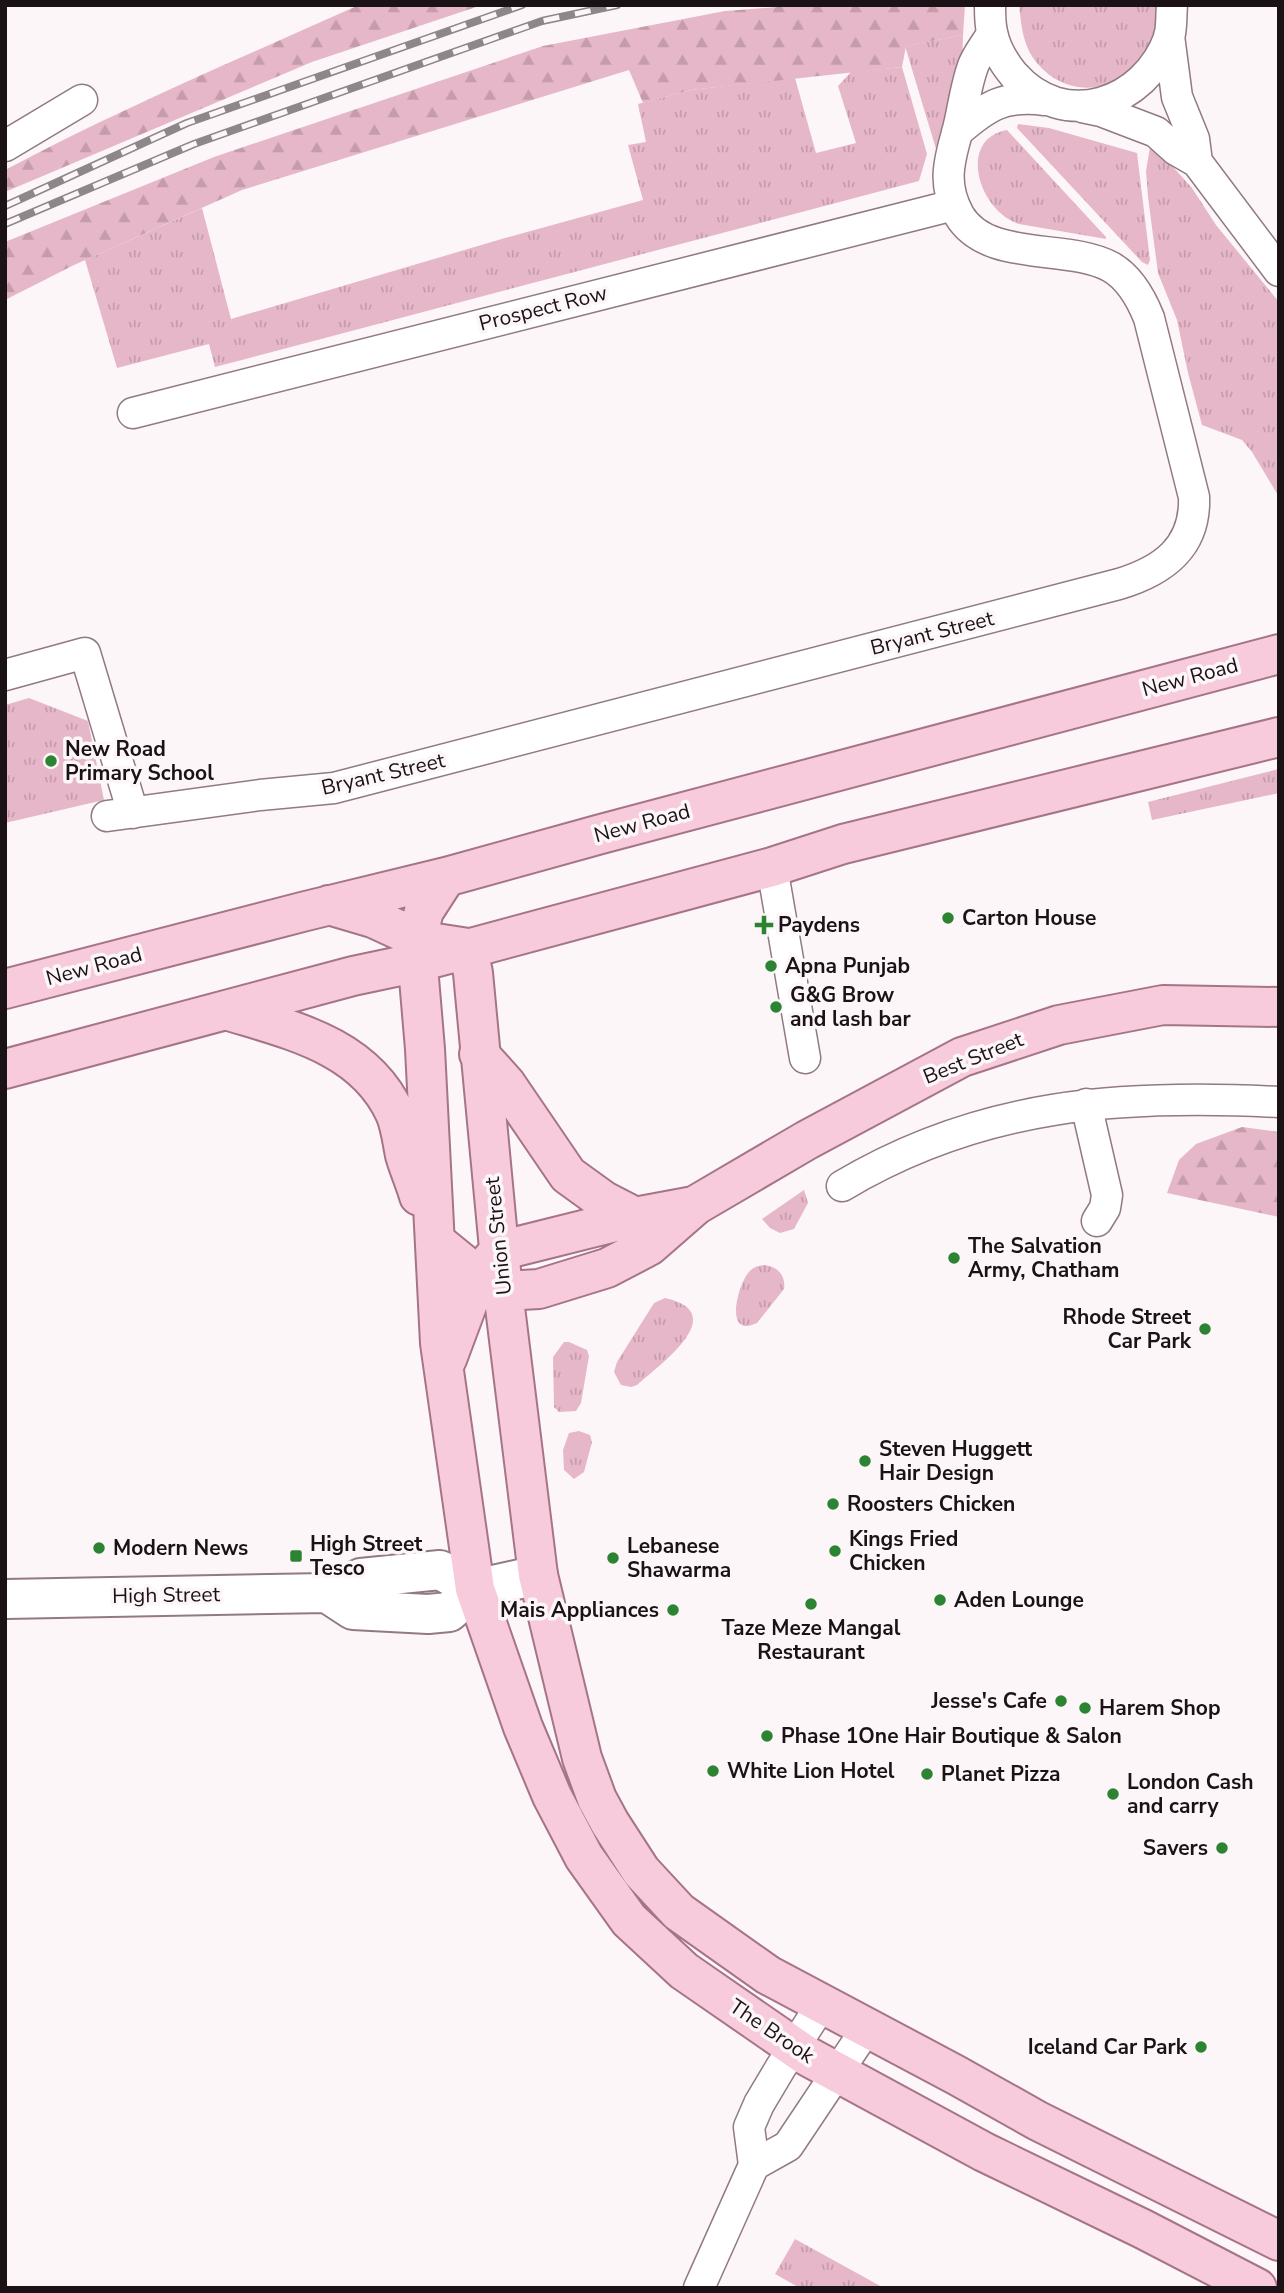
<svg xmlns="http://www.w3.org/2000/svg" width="1284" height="2293" font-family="'Nunito Sans',sans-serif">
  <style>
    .grass { fill: url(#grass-tufts) }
    .forest { fill: url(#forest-firs) }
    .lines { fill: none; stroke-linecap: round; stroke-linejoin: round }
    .street-casing { stroke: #917a82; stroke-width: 33 }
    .secondary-casing { stroke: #917a82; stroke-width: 42 }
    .primary-casing { stroke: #a67487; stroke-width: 42 }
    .street { stroke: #fff; stroke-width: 30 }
    .secondary { stroke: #fff; stroke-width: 38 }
    .primary { stroke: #f7cbdc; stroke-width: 38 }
    .rail-casing { stroke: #8e8789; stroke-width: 8 }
    .rail { stroke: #fcf6f8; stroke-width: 5; stroke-dasharray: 16; stroke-linecap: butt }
    .poi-dot { fill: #2c8433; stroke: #fcf6f8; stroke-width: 2.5 }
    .labels { text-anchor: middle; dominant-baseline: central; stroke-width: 7; stroke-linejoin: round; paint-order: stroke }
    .street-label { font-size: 21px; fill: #1b1215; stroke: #fcf6f8 }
    .poi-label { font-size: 21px; font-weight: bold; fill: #1b1215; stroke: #fcf6f8; text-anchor: start }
  </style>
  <defs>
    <pattern id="grass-tufts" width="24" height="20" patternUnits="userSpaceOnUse" patternTransform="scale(1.75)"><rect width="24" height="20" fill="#e6b7c8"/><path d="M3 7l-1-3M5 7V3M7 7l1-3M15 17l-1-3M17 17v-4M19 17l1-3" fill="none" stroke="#c59cab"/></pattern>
    <pattern id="forest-firs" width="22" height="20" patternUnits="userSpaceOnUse" patternTransform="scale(1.75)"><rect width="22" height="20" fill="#e6b7c8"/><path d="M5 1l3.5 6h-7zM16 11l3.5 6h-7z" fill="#c59cab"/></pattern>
  </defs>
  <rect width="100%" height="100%" fill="#fcf6f8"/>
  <path class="grass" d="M 1019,5 L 1161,5 C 1156,22 1153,42 1143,57 C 1113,99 1057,98 1030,53 C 1022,38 1021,22 1019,5 Z
    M 963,35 L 962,67 L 936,149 L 905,46 Z
    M 902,67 L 927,154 L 919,181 L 215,367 L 209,344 L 117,368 L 85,260 L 202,208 L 231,319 L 505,238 L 643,200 L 628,145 L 646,142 L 638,104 L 691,90 L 795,78 L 816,153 L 856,143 L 838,86 L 851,72 Z
    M 1018,124 L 1049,128 L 1137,153 L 1150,260 L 1148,265 L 1142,262 L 1017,128 Z
    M 1007,130 L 1106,237 L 1106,239 L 1019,224 C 978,211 957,139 1007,130 Z
    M 1150,147 L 1165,158 L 1192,188 L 1216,225 L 1279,302 L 1279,497 L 1252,452 L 1242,440 L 1202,425 L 1188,373 L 1177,320 L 1158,273 L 1148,197 L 1146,171 Z
    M 29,698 L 88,721 L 104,800 L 5,823 L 5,705 Z
    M 1279,769 L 1279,793 L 1152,820 L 1148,802 Z
    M 804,1190 L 808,1203 L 794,1229 L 780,1233 L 770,1228 L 762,1219 Z
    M 764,1265 C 777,1266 786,1275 784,1289 L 757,1323 C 723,1339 738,1284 749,1272 C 753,1267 758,1266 764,1265 Z
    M 665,1298 C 733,1313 659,1365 637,1385 L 631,1387 L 621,1385 L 614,1372 L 617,1362 L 654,1303 Z
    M 564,1342 L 569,1342 L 587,1350 L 589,1356 L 581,1403 L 576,1411 L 559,1412 L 554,1407 L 553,1357 Z
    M 579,1431 L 590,1435 L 592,1442 L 584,1472 L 574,1479 L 564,1470 L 563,1450 L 569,1433 Z
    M 795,2239 L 884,2288 L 800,2288 L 775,2274 Z"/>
  <path class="forest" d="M 359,5 L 482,5 L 312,62 L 5,192 L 5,170 C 120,109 241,58 359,5 Z
    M 803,5 L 965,5 L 963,35 L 906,46 L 902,67 L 691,90 L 643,103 L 629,70 L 242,190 L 74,265 L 5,300 L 5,242 L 214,157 L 543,46 L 725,11 Z
    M 1242,1127 L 1279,1132 L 1279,1217 L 1167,1193 L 1179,1160 L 1196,1144 Z"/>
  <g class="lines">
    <defs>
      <path id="street" d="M 990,5 C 990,14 990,24 992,32 C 995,48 1004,63 1014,75 C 1064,132 1145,104 1169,38 C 1172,28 1171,15 1172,5
        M 1169,36 L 1177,97 L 1194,139 L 1197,162
        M 1082,107 L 1101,111 L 1156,132 L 1176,150 L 1197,162 L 1279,271
        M 957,132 C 988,105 1004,95 1045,100
        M 5,146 L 82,100
        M 133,413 L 954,205
        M 5,675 L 85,653 L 133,813
        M 107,816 L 260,795 L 334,788 L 1119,584 C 1162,571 1196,548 1194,497 L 1149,318 C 1141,298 1130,278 1111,267 C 1067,243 987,263 959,215 C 943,186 948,164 957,133 C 963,111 965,88 973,66 C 977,55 986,44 992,34
        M 772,867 L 805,1058
        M 1086,1104 L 1107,1195 L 1105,1208 L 1097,1221
        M 842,1186 C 981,1103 1121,1094 1279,1102
        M 754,2165 L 788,2146 L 867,2028
        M 699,2288 L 754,2165 L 749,2127 L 759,2104 L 781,2067 L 822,2004"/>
      <path id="secondary" d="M 327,1593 L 353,1610 L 428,1614 L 449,1612 L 475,1589 L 538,1575
        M 5,1599 L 327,1593 L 361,1578 L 440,1570 L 475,1589"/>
      <path id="primary" d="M 446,877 L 424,911 L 416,943 L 425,1049 L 440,1343 L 475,1589 L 523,1727 L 552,1796 L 584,1857 L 629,1920 L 684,1971 L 807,2056 L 984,2152 L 1143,2229 L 1257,2288
        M 329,905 L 373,918 L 423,941 L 468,948 L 473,973 L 503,1291 L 538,1575 L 582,1758 L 597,1799 L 610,1823 L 641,1871 L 679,1912 L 768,1975 L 956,2075 L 1038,2121 L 1279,2241
        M 5,989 L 306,911 L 446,877 L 601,834 L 1279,654
        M 226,1010 C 290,1030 364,1045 395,1113 C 401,1127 402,1141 405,1155 C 409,1169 415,1182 419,1196
        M 479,1054 L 506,1084 L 568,1175 L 604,1201 L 635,1217
        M 5,1069 L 353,976 L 419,962 L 772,867 L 843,844 L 1279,737
        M 435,1241 L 478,1276 L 503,1291 L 539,1289 L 607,1268 L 649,1246 L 696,1205 L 807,1140 L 962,1057 L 1059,1025 L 1163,1005 L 1279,1007
        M 447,1359 L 478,1276 L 499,1251 L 635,1217 L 694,1206"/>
    </defs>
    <use href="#street" class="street-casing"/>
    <use href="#secondary" class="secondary-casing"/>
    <use href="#primary" class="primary-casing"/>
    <use href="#street" class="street"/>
    <use href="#secondary" class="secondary"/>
    <use href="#primary" class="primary"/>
    <defs>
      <path id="rail" d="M 5,206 L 187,123 L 522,5
        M 5,224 L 194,144 L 542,21 L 617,5"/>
    </defs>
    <use href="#rail" class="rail-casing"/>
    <use href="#rail" class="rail"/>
  </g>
  <g class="poi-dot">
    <circle cx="51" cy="761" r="7"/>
    <circle cx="948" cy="918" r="7"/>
    <path d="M760.5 914.5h7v7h7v7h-7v7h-7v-7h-7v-7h7z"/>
    <circle cx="771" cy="966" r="7"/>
    <circle cx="776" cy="1007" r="7"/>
    <circle cx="954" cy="1258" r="7"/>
    <circle cx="1205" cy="1329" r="7"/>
    <circle cx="865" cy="1461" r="7"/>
    <circle cx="833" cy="1504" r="7"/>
    <circle cx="99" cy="1548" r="7"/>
    <circle cx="835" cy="1551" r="7"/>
    <rect x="289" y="1549" width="14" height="14" rx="3.5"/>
    <circle cx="613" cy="1558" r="7"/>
    <circle cx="940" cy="1600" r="7"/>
    <circle cx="811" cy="1604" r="7"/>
    <circle cx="673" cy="1610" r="7"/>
    <circle cx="1061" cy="1701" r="7"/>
    <circle cx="1085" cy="1708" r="7"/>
    <circle cx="767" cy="1736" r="7"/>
    <circle cx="713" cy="1771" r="7"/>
    <circle cx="927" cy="1774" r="7"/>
    <circle cx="1113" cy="1794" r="7"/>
    <circle cx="1222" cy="1848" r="7"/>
    <circle cx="1201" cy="2047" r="7"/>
  </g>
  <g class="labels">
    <g class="street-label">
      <text transform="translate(543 308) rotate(-14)">Prospect Row</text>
      <text transform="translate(932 633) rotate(-14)">Bryant Street</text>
      <text transform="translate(1190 677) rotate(-15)">New Road</text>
      <text transform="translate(383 774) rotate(-13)">Bryant Street</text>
      <text transform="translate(642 823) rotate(-15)">New Road</text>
      <text transform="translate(94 966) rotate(-15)">New Road</text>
      <text transform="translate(973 1058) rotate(-22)">Best Street</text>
      <text transform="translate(498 1236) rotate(-96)">Union Street</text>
      <text transform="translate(166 1595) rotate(-1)">High Street</text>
      <text transform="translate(772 2031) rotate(34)">The Brook</text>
    </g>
    <g class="poi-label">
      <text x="65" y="749">New Road<tspan x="65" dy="24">Primary School</tspan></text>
      <text x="962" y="918">Carton House</text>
      <text x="778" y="925">Paydens</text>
      <text x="785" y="966">Apna Punjab</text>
      <text x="790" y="995">G&amp;G Brow<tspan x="790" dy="24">and lash bar</tspan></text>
      <text x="968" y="1246">The Salvation<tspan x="968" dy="24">Army, Chatham</tspan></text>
      <text x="1191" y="1317" text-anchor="end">Rhode Street<tspan x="1191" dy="24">Car Park</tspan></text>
      <text x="879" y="1449">Steven Huggett<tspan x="879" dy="24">Hair Design</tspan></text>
      <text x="847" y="1504">Roosters Chicken</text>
      <text x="849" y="1539">Kings Fried<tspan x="849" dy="24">Chicken</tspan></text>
      <text x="310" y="1544">High Street<tspan x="310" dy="24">Tesco</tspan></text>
      <text x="627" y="1546">Lebanese<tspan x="627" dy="24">Shawarma</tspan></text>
      <text x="113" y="1548">Modern News</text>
      <text x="954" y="1600">Aden Lounge</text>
      <text x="659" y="1610" text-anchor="end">Mais Appliances</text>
      <text x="811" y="1628" text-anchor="middle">Taze Meze Mangal<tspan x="811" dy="24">Restaurant</tspan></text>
      <text x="1047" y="1701" text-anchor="end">Jesse's Cafe</text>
      <text x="1099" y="1708">Harem Shop</text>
      <text x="781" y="1736">Phase 1One Hair Boutique &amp; Salon</text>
      <text x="727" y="1771">White Lion Hotel</text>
      <text x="941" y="1774">Planet Pizza</text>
      <text x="1127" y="1782">London Cash<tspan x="1127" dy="24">and carry</tspan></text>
      <text x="1208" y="1848" text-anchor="end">Savers</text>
      <text x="1187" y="2047" text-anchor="end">Iceland Car Park</text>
    </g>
  </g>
  <rect width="1284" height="2293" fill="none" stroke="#1b1215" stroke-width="14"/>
</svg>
